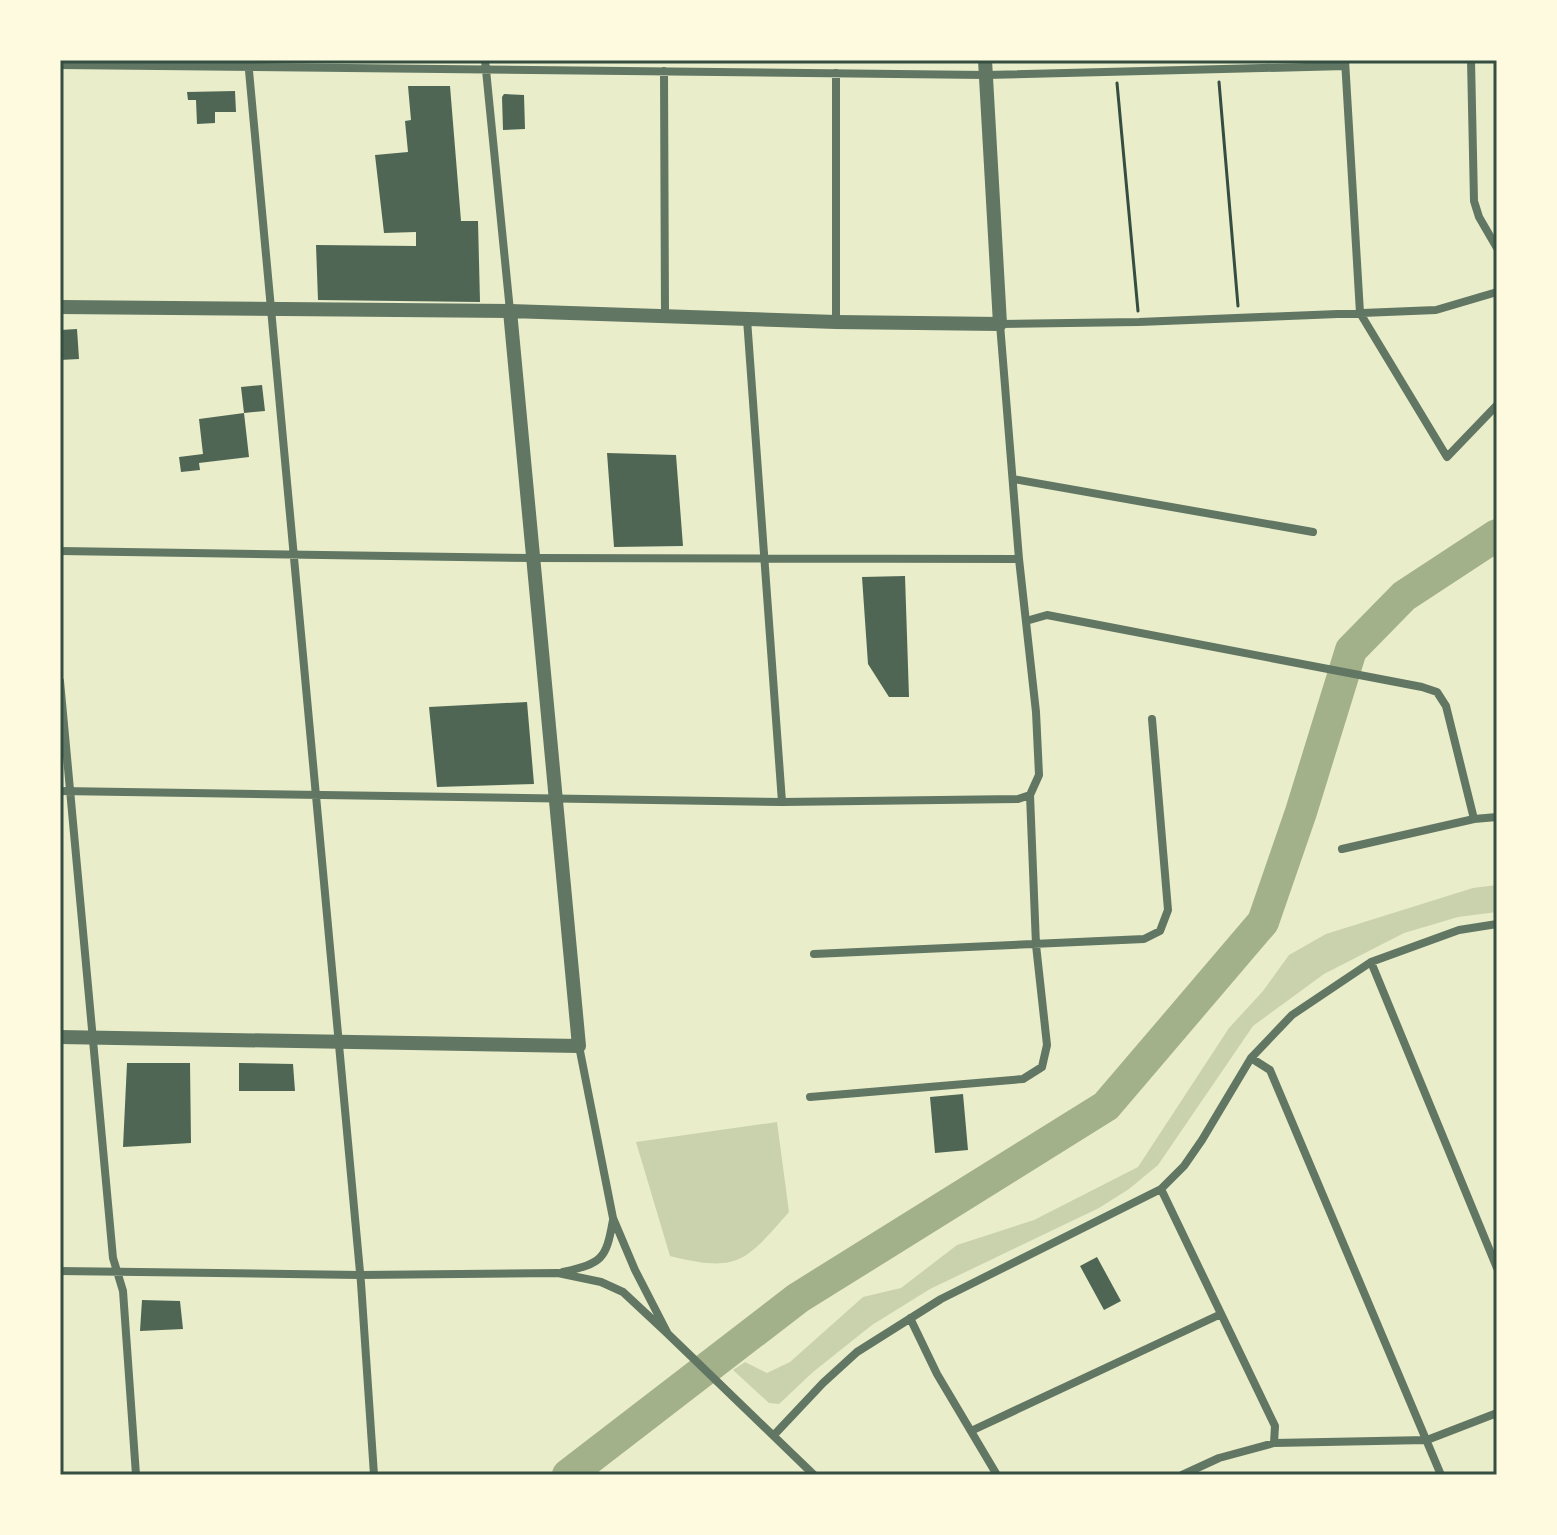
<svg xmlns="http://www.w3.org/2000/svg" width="1557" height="1535" font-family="'Source Sans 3',sans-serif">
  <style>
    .green { fill: #cad2ad }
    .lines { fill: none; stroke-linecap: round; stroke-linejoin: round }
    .river { stroke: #a3b18a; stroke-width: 32 }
    .building { fill: #4f6655 }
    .path { stroke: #344e41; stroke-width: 3 }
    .minor { stroke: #617663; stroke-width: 8 }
    .tertiary { stroke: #617663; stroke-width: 14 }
    .neatline { fill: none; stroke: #344e41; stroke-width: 3 }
  </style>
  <rect width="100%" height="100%" fill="#e9edc9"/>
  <path class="green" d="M 1497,885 L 1497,912 L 1458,917 L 1404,933 L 1324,974 L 1253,1026 L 1158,1165 L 1129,1189 L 1099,1208 L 930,1289 L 872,1325 L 813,1372 L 779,1404 L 769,1403 L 733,1370 L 745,1362 L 767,1373 L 790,1362 L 863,1297 L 901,1288 L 957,1245 L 1034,1220 L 1138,1167 L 1229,1028 L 1263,991 L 1289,955 L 1326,934 L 1473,888 Z
    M 777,1122 L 789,1212 C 745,1262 738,1273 670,1256 L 636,1142 Z"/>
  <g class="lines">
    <path class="river" d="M 568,1475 L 798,1298 L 1106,1106 L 1263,922 L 1301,812 L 1351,650 L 1404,596 L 1497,535"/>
  </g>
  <path class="building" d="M 408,86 L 450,86 L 461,221 L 478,221 L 480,302 L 318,300 L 316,245 L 416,246 L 416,232 L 384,233 L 375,155 L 408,152 L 405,121 L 411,120 Z
    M 235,91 L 236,112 L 215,112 L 215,123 L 197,124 L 196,100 L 188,100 L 187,92 Z
    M 504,94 L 524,95 L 525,129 L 503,130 L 502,97 Z
    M 77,329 L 79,359 L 60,360 L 60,330 Z
    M 262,385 L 265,411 L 244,413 L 241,387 Z
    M 244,413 L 249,457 L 199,463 L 200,470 L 181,472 L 179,457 L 203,454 L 199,419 Z
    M 607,453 L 676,455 L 683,546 L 614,547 Z
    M 905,576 L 909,697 L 889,697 L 868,664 L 862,577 Z
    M 527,702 L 534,784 L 437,787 L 429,707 Z
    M 127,1063 L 190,1063 L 191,1143 L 123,1147 Z
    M 239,1063 L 293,1064 L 295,1091 L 239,1091 Z
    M 963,1094 L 968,1150 L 935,1153 L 930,1097 Z
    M 1097,1257 L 1121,1301 L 1104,1310 L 1080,1266 Z
    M 142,1300 L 180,1301 L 183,1329 L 140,1331 Z"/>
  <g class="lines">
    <path class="path" d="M 1219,82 L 1238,306
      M 1117,83 L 1138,311"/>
    <path class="minor" d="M 248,60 L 361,1283 L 374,1475
      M 485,60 L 510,311
      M 1345,60 L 1360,313 L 1447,457 L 1497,405
      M 1471,60 L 1474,201 L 1479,217 L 1497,248
      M 60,65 L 986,75 L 1345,66
      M 664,71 L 665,316
      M 747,319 L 782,802
      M 836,322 L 836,73
      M 1013,479 L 1313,532
      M 60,551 L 531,558 L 1019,559
      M 1026,621 L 1047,615 L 1422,687 L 1437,692 L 1446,706 L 1474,819 L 1497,817
      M 60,681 L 113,1258 L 123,1291 L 136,1475
      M 60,791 L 782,802 L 1018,799 L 1030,795
      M 1342,849 L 1474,819
      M 814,954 L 1144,939 L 1160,931 L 1168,910 L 1152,719
      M 1371,962 L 1497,1268
      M 579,1046 L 613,1218 L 635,1270 L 668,1334 L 814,1475
      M 1251,1058 L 1270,1070 L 1441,1475
      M 810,1097 L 1023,1079 L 1042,1067 L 1047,1045 L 1036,945 L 1030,795 L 1039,775 L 1036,712 L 1019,559 L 1000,324 L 1139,322 L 1436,310 L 1497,292
      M 1161,1189 L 1275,1426 L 1274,1443
      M 60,1271 L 360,1275 L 558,1273 L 601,1282 L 623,1292 L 668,1334
      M 563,1272 C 602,1263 606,1260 613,1220
      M 910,1318 L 937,1374 L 997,1475
      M 971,1431 L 1221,1314
      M 774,1435 L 823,1383 L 857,1352 L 941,1299 L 1161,1189 L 1184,1166 L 1202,1140 L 1251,1058 L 1292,1015 L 1371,962 L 1459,930 L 1497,924
      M 1182,1475 L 1219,1458 L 1274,1443 L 1427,1440 L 1497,1413"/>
    <path class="tertiary" d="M 60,307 L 510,311 L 836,322 L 1000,324 L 985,60
      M 60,1037 L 579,1046 L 510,311"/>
  </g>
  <rect width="1557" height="1535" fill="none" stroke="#fefae0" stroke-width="124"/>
  <rect x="62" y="62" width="1433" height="1411" class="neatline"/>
</svg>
